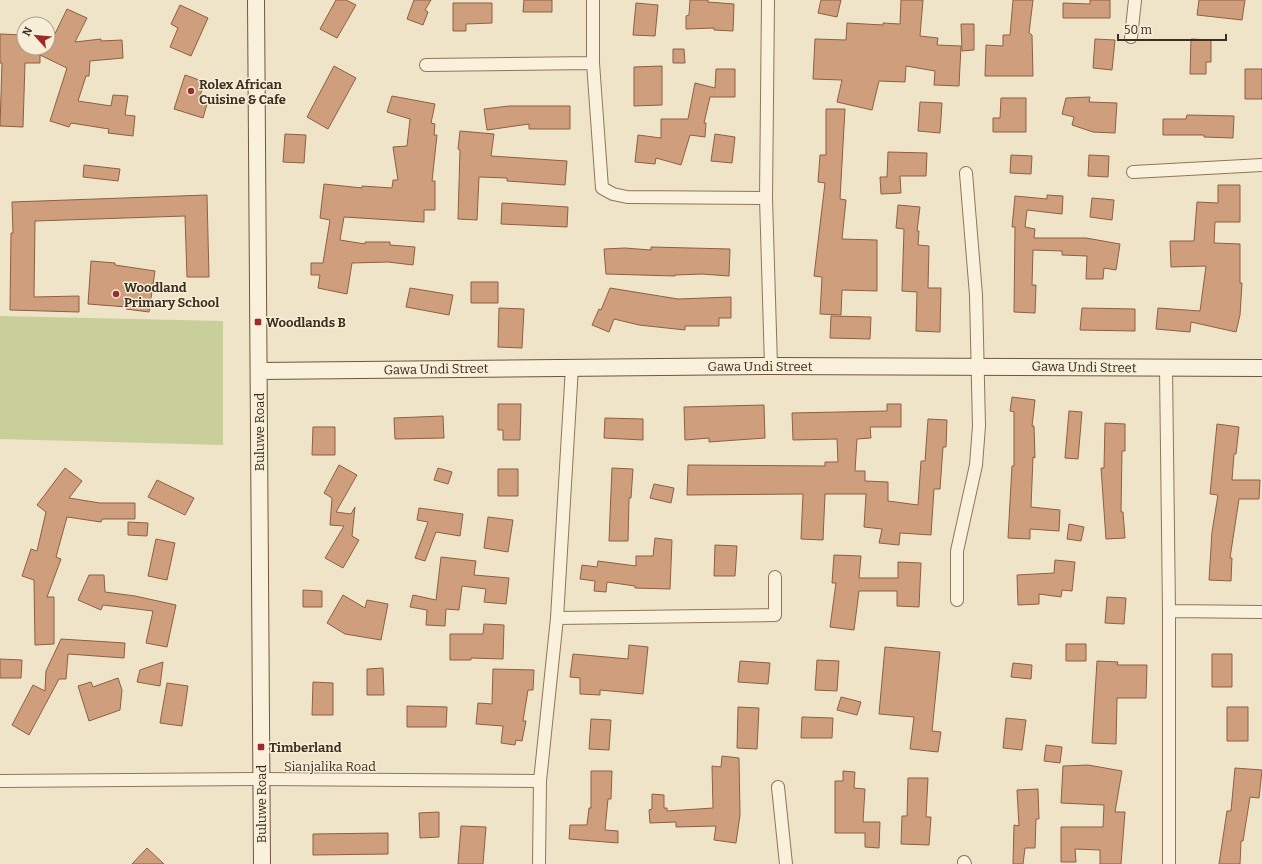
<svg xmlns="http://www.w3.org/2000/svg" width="1262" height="864" font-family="Bitter,serif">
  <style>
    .green { fill: #c9cf9b }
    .building { fill: #cf9f7d; stroke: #8d5f41 }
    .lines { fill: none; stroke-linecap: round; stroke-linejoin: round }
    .street-casing { stroke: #8d765c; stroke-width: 14 }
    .secondary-casing { stroke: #6f573f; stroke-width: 18 }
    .street { stroke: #faf1dc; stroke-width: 12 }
    .secondary { stroke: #faf1dc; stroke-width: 16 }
    .poi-dot { fill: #9e2a2b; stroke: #f7eed8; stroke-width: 1.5 }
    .labels { text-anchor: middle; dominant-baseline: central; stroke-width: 3; stroke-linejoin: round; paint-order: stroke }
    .poi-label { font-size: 13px; font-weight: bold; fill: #3d2e20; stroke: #f7eed8; text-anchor: start }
    .street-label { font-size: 13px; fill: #3d2e20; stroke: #f7eed8 }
  </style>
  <rect width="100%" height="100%" fill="#f0e4c8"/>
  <path class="green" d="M 0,316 L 223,321 L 223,445 L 0,439 Z"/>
  <path class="building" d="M 336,0 L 346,0 L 356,5 L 337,38 L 320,29 Z
    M 414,0 L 431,0 L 425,10 L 428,12 L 423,25 L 407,19 Z
    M 524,0 L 552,0 L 552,12 L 523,12 Z
    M 690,0 L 708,0 L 708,2 L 734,4 L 733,31 L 714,30 L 714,28 L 686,29 L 686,16 L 689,15 Z
    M 821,0 L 841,0 L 837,17 L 818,13 Z
    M 901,0 L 923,0 L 920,36 L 938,38 L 937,45 L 961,46 L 959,86 L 934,85 L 935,71 L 906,66 L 905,82 L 879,81 L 872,110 L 837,102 L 842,80 L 813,79 L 815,39 L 846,40 L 847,23 L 883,25 L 883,23 L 900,24 Z
    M 1013,0 L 1033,0 L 1029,33 L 1032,35 L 1033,76 L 985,76 L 986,45 L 1003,46 L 1003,35 L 1010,35 Z
    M 1090,0 L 1110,0 L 1110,18 L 1063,18 L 1063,3 L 1090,4 Z
    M 1199,0 L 1245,0 L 1242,20 L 1197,15 Z
    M 453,3 L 492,3 L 492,23 L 466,24 L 466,31 L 453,31 Z
    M 636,3 L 658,5 L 655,36 L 633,35 Z
    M 180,5 L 208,18 L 191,56 L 170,47 L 178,28 L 171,24 Z
    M 67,9 L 87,18 L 75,42 L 101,39 L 101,41 L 122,40 L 123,58 L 90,61 L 89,76 L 86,76 L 78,101 L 111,106 L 113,95 L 128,96 L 125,115 L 135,116 L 133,136 L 108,133 L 109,129 L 71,123 L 69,127 L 50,121 L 67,68 L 40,55 L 40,63 L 25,63 L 23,127 L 0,126 L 2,63 L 0,63 L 0,34 L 24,35 L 24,48 L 48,48 Z
    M 961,24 L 974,24 L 974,50 L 962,51 Z
    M 1095,39 L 1115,40 L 1112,70 L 1093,68 Z
    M 1191,39 L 1211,40 L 1211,62 L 1206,62 L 1206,74 L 1190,74 Z
    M 673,49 L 684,49 L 685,63 L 673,63 Z
    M 334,66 L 356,78 L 328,129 L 307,117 Z
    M 662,66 L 662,105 L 634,106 L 634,67 Z
    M 716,69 L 735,69 L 735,97 L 710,97 L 704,123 L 706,123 L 705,137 L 690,135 L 681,165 L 656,158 L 655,164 L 635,162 L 638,135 L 661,138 L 661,119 L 688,119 L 695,83 L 715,88 Z
    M 1245,69 L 1262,69 L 1262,99 L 1245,99 Z
    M 185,75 L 205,82 L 198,101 L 207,104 L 203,118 L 174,109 Z
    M 392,96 L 435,104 L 431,123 L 435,124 L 434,135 L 437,135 L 432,181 L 435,181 L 435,210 L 424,210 L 424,222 L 344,217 L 340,240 L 365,244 L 365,242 L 390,242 L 390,245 L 415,247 L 413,265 L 388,262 L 352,263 L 347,294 L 318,288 L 320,275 L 311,275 L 311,263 L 323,263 L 330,220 L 320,218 L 324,184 L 362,188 L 362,186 L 392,188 L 393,180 L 398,180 L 393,147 L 407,146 L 410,119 L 387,112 Z
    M 1090,97 L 1089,102 L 1117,103 L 1115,133 L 1093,132 L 1072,125 L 1074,117 L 1062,114 L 1066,98 Z
    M 1001,98 L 1026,98 L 1026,132 L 993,132 L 993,118 L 1000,118 Z
    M 920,102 L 942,103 L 940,133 L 918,131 Z
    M 509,106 L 570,106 L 570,129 L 529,129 L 529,124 L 487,130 L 484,109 Z
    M 826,109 L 845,109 L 840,199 L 846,200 L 842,239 L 877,240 L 877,291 L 842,290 L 841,315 L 820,314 L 822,277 L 814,276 L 825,183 L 818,182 L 820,155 L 826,155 Z
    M 1187,115 L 1234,116 L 1233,138 L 1204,137 L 1204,135 L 1163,135 L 1163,119 L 1186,119 Z
    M 460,131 L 494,134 L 491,156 L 567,161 L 565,185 L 507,181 L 507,178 L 479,177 L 477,220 L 458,219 L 460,150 L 458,149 Z
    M 285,134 L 306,135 L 304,163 L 283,162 Z
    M 715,134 L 735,137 L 732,163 L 711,161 Z
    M 888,152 L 927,153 L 926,176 L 900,176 L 901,193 L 881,194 L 880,177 L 887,177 Z
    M 1011,155 L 1032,156 L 1031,174 L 1010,173 Z
    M 1089,155 L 1109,156 L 1108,177 L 1088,176 Z
    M 84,165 L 120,169 L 118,181 L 83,177 Z
    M 1218,185 L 1240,185 L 1240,222 L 1215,222 L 1214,243 L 1240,244 L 1240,283 L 1242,283 L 1240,315 L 1236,332 L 1191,322 L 1190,332 L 1156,329 L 1158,308 L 1200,311 L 1206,266 L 1171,267 L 1170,241 L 1194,241 L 1197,202 L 1218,203 Z
    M 207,195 L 209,277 L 187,277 L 185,216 L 35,221 L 34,297 L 79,296 L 79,312 L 10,310 L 11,233 L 13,233 L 12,202 Z
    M 1047,195 L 1063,196 L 1062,214 L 1027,210 L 1025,227 L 1035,229 L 1034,238 L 1086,238 L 1120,244 L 1116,270 L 1104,268 L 1103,279 L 1086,279 L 1087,256 L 1062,255 L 1062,251 L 1033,250 L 1032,285 L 1036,285 L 1035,313 L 1014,312 L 1015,227 L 1012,227 L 1015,196 L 1047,199 Z
    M 1092,198 L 1114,200 L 1112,220 L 1090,217 Z
    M 502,203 L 568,207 L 567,227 L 501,224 Z
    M 898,205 L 920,207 L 917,231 L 919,231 L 918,245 L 929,246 L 928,288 L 941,288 L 940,332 L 916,331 L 917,292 L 902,291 L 904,229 L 896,228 Z
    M 651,247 L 730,249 L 729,276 L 702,274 L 675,275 L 675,276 L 606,274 L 604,249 L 625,248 L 651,250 Z
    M 91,261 L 115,263 L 115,265 L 155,271 L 149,312 L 126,309 L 127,307 L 88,304 Z
    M 471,282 L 498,282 L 498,303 L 471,303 Z
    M 410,288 L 453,295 L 449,315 L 406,307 Z
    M 610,288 L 678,299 L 731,297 L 731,318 L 719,318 L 719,326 L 685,326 L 685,330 L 639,325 L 614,319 L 609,332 L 592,325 L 599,309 L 601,310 Z
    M 499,308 L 524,309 L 522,348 L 498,347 Z
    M 1082,308 L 1135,309 L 1135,331 L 1080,330 Z
    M 831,316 L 871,317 L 870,339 L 830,338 Z
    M 1012,397 L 1035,400 L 1032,426 L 1034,426 L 1035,458 L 1033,457 L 1031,507 L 1060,510 L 1059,531 L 1030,529 L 1030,539 L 1008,538 L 1012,466 L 1014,466 L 1014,412 L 1010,411 Z
    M 498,404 L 521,404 L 520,440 L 503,440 L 503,430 L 498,430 Z
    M 887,404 L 901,404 L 901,427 L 870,427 L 871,438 L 857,439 L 855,471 L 865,471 L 865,481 L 888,482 L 888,501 L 918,505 L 921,461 L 925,461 L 928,419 L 947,420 L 946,447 L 943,447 L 940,489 L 934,489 L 931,535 L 900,533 L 899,545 L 879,543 L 882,529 L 864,527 L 866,494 L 825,494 L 823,540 L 801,539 L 803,494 L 687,495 L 688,465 L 825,466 L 825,462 L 838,462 L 837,439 L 793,440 L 792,413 L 887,411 Z
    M 764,405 L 765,438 L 709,442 L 709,438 L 685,440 L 684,407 Z
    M 1069,411 L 1082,412 L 1078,459 L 1065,458 Z
    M 443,416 L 444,438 L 395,439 L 394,418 Z
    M 605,418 L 643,419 L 643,440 L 604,438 Z
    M 1105,423 L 1125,424 L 1125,451 L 1122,451 L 1121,512 L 1123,512 L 1125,538 L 1106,539 L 1101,468 L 1104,468 Z
    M 1217,424 L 1239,427 L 1236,454 L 1234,454 L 1232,480 L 1260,480 L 1259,499 L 1239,499 L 1230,558 L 1232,558 L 1231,581 L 1209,580 L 1212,532 L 1218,495 L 1210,494 Z
    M 313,427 L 335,427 L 335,455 L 312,455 Z
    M 339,465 L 357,475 L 336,512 L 351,514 L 355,507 L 352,536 L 359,540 L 343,568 L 325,558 L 344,526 L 330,525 L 332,498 L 324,493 Z
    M 65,468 L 82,481 L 69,498 L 100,503 L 135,503 L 135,519 L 102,519 L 101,522 L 67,517 L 56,557 L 61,559 L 47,597 L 54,597 L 54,644 L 35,645 L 34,580 L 22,576 L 31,549 L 37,551 L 46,512 L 37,505 Z
    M 438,468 L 452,472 L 448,484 L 434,480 Z
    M 612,468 L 633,469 L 631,498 L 629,498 L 628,541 L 609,541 Z
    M 498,469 L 518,469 L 518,496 L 498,496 Z
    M 157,480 L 194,498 L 185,515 L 148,497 Z
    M 654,484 L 674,488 L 671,503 L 650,498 Z
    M 419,508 L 463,514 L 460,536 L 436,532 L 425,561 L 415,558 L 428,522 L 417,520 Z
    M 488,517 L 513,520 L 508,552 L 484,548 Z
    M 128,522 L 148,523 L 147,536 L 128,535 Z
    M 1069,524 L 1084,527 L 1081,541 L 1067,539 Z
    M 655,538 L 672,540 L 670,589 L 635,588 L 635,586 L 607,582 L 606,592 L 594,591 L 595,581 L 580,579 L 582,565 L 597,567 L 598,561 L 636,566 L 636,556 L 653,556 Z
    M 156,539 L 175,543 L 167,580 L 148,576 Z
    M 715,545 L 737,546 L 735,576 L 714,576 Z
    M 834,555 L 861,556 L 859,578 L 898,578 L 898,562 L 921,563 L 919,607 L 897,606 L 897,591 L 859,591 L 854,630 L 830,627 L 836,583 L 832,583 Z
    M 441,557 L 476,561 L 474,575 L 509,578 L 506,604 L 484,602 L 486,589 L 462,586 L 459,610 L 446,609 L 445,626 L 426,625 L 427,610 L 410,607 L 413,595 L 436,600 Z
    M 1055,560 L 1075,562 L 1072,591 L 1062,590 L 1061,597 L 1039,594 L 1039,604 L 1018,605 L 1017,575 L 1054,573 Z
    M 89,575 L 104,575 L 105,592 L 135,596 L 176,605 L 167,647 L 146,643 L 153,611 L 103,605 L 101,610 L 78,600 Z
    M 303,590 L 322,591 L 322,607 L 303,607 Z
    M 343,595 L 365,608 L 367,600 L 388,604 L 381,640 L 345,634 L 327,623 Z
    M 1107,597 L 1126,598 L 1124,624 L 1105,623 Z
    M 484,624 L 504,625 L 503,659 L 471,658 L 471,660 L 450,660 L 450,634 L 483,634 Z
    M 61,639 L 125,643 L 124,658 L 68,654 L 66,679 L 59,679 L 29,735 L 12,725 L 33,685 L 45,691 L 46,671 Z
    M 1066,644 L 1086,644 L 1086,661 L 1066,661 Z
    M 629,645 L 648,647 L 643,694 L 600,690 L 600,695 L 580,694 L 580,678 L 570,677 L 573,654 L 628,659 Z
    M 885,647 L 940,652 L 932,731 L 941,732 L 938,752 L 910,749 L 914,717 L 879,714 Z
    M 1212,654 L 1232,654 L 1232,687 L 1212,687 Z
    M 0,659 L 22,660 L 21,678 L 0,678 Z
    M 817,660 L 839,661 L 837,691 L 815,690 Z
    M 740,661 L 770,663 L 768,684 L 738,682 Z
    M 1097,661 L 1118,662 L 1117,665 L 1147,665 L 1146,698 L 1117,698 L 1116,744 L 1092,743 Z
    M 163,662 L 160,686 L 137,682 L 140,670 Z
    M 1013,663 L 1032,665 L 1031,679 L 1011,677 Z
    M 383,668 L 384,695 L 367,695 L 367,669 Z
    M 493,669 L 534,670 L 533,690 L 528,690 L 523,721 L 526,721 L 522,741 L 516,740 L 515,745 L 501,743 L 503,726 L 476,724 L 478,703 L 492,704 Z
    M 118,678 L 122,690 L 120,710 L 89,721 L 78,686 L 91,682 L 93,687 Z
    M 313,682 L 333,683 L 333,715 L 312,715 Z
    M 167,683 L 188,686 L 182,726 L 160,723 Z
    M 841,697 L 861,702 L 857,715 L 837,710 Z
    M 407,706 L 447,707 L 446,727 L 407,727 Z
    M 738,707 L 759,708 L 757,749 L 737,748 Z
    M 1227,707 L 1248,707 L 1248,741 L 1227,741 Z
    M 802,717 L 833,718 L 832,738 L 801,738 Z
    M 1006,718 L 1026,720 L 1022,750 L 1003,748 Z
    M 591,719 L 611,720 L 609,750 L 589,749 Z
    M 1046,745 L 1062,747 L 1060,763 L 1044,761 Z
    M 722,756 L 739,758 L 740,815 L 736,843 L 714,840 L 716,826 L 676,827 L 676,822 L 650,823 L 649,810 L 652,809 L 652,794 L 664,795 L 664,808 L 667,808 L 667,811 L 713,808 L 712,766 L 721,767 Z
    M 1088,765 L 1122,771 L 1115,812 L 1125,812 L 1121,864 L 1100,864 L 1100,850 L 1075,849 L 1076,862 L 1061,862 L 1061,827 L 1103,827 L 1104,805 L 1061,803 L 1063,766 Z
    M 1235,768 L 1262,770 L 1259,798 L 1250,797 L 1243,841 L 1241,841 L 1240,864 L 1219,864 L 1227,811 L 1231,811 Z
    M 591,771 L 612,771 L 611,799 L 608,799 L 605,830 L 618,831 L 618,843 L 569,839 L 570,825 L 587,825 L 589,808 L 591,808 Z
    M 843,771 L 855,772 L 854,788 L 865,789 L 863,822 L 880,822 L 879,848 L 865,847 L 865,833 L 835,833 L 835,781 L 843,781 Z
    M 908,778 L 928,778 L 926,817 L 931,817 L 929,845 L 901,844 L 902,816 L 907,816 Z
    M 1038,789 L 1039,819 L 1036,819 L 1035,848 L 1025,848 L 1023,864 L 1013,864 L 1014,825 L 1019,826 L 1017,790 Z
    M 439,812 L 439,837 L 420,838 L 419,813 Z
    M 461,826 L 486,827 L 483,864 L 458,864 Z
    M 388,833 L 388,854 L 313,855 L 313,834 Z
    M 147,848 L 164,864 L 132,864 Z"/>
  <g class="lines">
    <defs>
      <path id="street" d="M 593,0 L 593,63 L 602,188 L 613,194 L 627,197 L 766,198
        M 768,0 L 766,198 L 771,366
        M 1131,37 L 1135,0
        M 426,65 L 593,63
        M 1133,172 L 1262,165
        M 1166,369 L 1169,611 L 1169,864
        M 957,600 L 957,551 L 976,465 L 979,426 L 976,295 L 966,173
        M 1169,611 L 1262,612
        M 557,618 L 775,615 L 775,577
        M 0,781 L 261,779 L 540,781
        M 778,787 L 786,864
        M 964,862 L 965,864
        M 539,864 L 540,781 L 557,618 L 572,367"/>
      <path id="secondary" d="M 256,0 L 262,864
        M 259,371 L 771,366 L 1262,368"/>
    </defs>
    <use href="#street" class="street-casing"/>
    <use href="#secondary" class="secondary-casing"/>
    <use href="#street" class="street"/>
    <use href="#secondary" class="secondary"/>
  </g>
  <g class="poi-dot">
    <circle cx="191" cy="91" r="4"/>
    <circle cx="116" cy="294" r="4"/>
    <rect x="254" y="318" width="8" height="8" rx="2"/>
    <rect x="257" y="743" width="8" height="8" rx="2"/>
  </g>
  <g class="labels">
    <g class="poi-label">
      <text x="199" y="84">Rolex African<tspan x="199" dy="15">Cuisine &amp; Cafe</tspan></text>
      <text x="124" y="287">Woodland<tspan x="124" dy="15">Primary School</tspan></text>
      <text x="266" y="322">Woodlands B</text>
      <text x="269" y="747">Timberland</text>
    </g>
    <g class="street-label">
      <text x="760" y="366">Gawa Undi Street</text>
      <text transform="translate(1084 367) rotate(1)">Gawa Undi Street</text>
      <text transform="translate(436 369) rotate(-1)">Gawa Undi Street</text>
      <text transform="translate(259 432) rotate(-90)">Buluwe Road</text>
      <text x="330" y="766">Sianjalika Road</text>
      <text transform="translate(261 804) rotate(-90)">Buluwe Road</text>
    </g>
  </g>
  <g transform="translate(36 36) rotate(297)"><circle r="19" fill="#f7eed8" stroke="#ada18e"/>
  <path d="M0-3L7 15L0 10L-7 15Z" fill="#9e2a2b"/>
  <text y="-6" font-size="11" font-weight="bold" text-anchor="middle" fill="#3d2e20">N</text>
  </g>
  <path d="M1118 34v6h108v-6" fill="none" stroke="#3d2e20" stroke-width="2"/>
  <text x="1124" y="34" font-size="12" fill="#3d2e20" stroke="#f7eed8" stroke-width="3" paint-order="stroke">50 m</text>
</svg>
